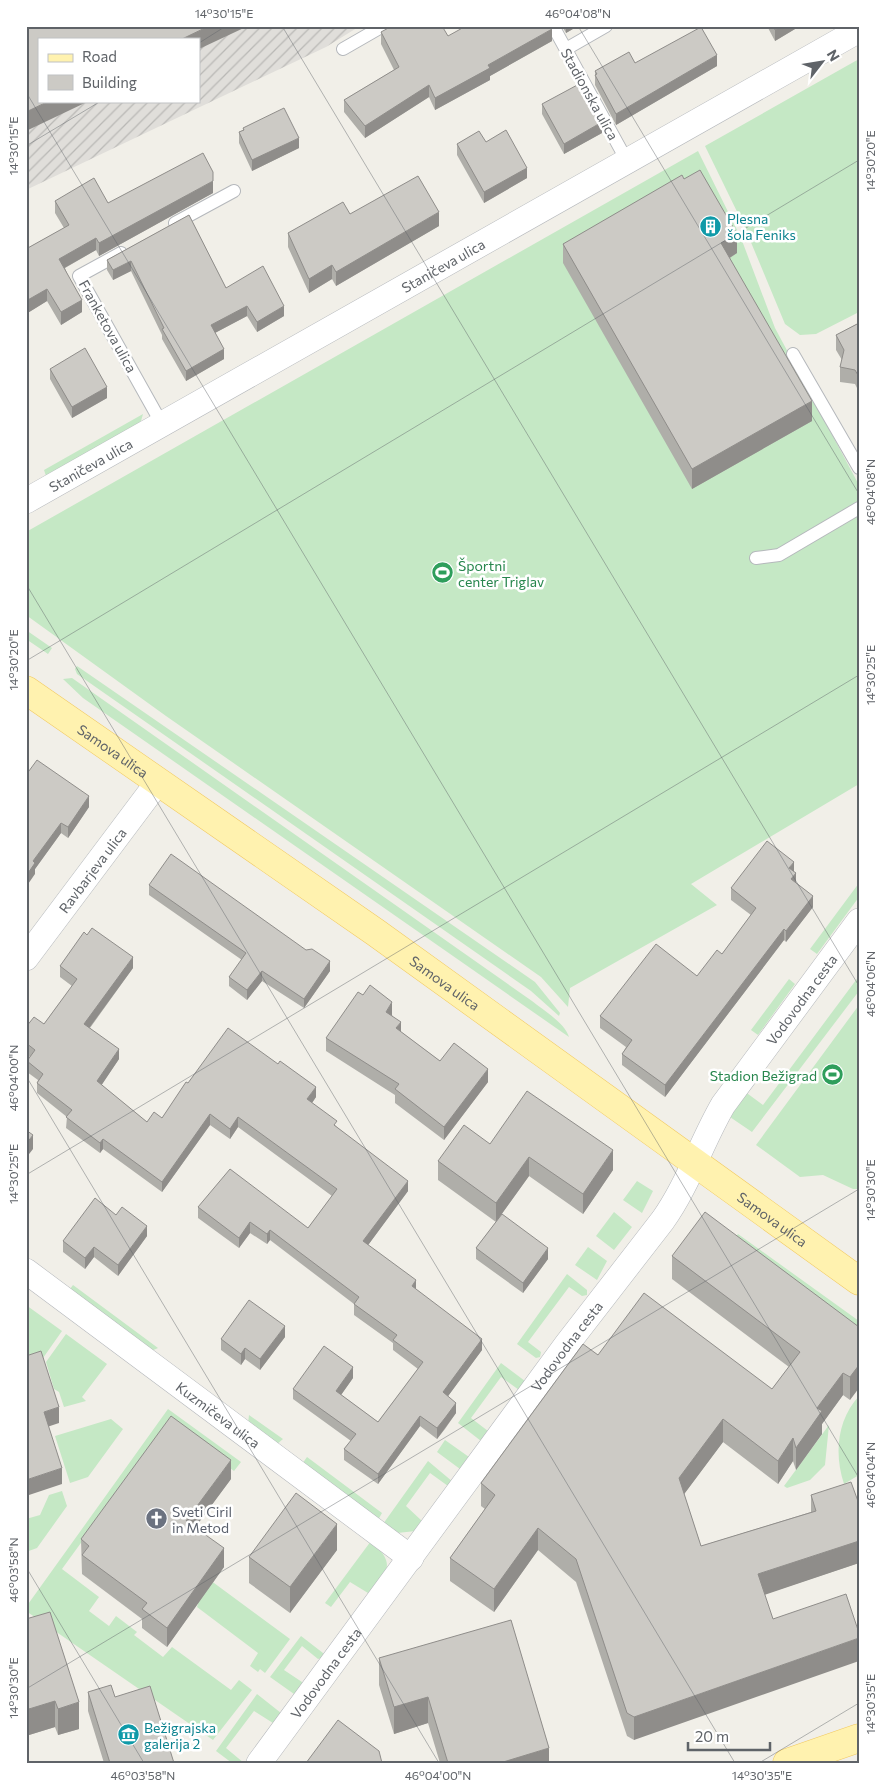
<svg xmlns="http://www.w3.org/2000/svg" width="885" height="1789" font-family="Commissioner,sans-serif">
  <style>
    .industrial { fill: url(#industrial-furrows); fill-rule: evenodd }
    .grass { fill: #c5e8c5 }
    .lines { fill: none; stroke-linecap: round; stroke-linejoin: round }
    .service-casing { stroke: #b5b8bc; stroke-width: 14 }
    .minor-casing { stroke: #b5b8bc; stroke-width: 26 }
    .primary-casing { stroke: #f2c960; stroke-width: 29 }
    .service { stroke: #fff; stroke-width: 12 }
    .minor { stroke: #fff; stroke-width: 25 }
    .primary { stroke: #fff2af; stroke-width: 28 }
    .wall { fill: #afaea9 }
    .shaded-wall { fill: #8f8d8a }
    .building { fill: #cccac5; stroke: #8f8d8a }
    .ticks { fill: none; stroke: #5f6368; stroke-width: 1; stroke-opacity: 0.45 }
    .labels { text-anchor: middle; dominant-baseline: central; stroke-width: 5; stroke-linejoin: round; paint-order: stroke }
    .street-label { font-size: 14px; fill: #5f6368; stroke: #fff }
    .culture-label { font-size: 14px; fill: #0d838f; stroke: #fff; text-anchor: start }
    .leisure-label { font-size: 14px; fill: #27864d; stroke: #fff; text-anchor: start }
    .worship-label { font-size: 14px; fill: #5b616d; stroke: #fff; text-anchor: start }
    .neatline { fill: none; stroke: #5f6368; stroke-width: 2 }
    .ticks-label { font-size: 12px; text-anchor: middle; fill: #5f6368 }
  </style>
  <defs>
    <pattern id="industrial-furrows" width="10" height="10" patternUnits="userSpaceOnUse" patternTransform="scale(1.25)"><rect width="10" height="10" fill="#e0deda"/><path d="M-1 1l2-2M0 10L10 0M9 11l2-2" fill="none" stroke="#b9b8b5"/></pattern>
  </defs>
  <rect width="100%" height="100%" fill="#f1efe8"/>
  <path class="industrial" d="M 26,26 L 360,26 L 326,47 L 26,190 ZM 39,39 L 199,39 L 199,101 L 39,101 Z"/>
  <path class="grass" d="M 859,59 L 859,312 L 816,334 L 800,335 L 785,324 L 745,228 L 705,146 Z
    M 698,151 L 741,238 L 775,328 L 859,485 L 859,784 L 691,884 L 717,905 L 570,988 L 568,1007 L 541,977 L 166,716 L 26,615 L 26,532 Z
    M 143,414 L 141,421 L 134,427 L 46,476 L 44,470 Z
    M 26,630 L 52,648 L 48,654 L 26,639 Z
    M 77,666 L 535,982 L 560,1013 L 559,1016 L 531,991 L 77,674 L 75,669 Z
    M 72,678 L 532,1001 C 543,1010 565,1023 569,1037 L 83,698 L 63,679 Z
    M 859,883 L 859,897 L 817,954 L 810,949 Z
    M 859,976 L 859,991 L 752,1132 L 727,1115 L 744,1091 L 763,1105 Z
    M 789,979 L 795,984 L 758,1035 L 751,1030 Z
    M 859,1005 L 859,1189 L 853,1189 L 823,1175 L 800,1177 L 756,1145 Z
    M 637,1181 L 653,1191 L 642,1213 L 623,1200 Z
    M 614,1212 L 632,1227 L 614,1250 L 596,1236 Z
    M 738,1234 L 859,1321 L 859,1328 L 734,1239 Z
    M 588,1247 L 607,1261 L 597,1280 L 575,1265 Z
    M 567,1274 L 587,1290 L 587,1295 L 582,1296 L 569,1287 L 528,1342 L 541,1352 L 540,1357 L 536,1358 L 517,1344 Z
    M 73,1285 L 158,1348 L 149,1352 L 67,1293 Z
    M 26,1305 L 62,1331 L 43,1358 L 26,1363 Z
    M 66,1334 L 107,1364 L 82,1397 L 86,1401 L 64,1407 L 59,1392 L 54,1389 L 46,1362 Z
    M 501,1363 L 525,1381 L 519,1390 L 501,1377 L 471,1418 L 488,1431 L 481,1441 L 458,1423 Z
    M 859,1396 L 859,1475 L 844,1484 C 834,1454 837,1420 859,1396 Z
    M 168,1409 L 241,1462 L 234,1471 L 168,1423 L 62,1569 L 99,1597 L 89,1611 L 109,1626 L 116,1616 L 137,1632 L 134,1635 L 163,1657 L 172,1647 L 231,1690 L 239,1680 L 252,1690 L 213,1740 L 26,1611 L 26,1607 Z
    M 249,1415 L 283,1439 L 276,1445 L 248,1424 Z
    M 111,1419 L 123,1429 L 88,1477 L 70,1483 L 55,1436 Z
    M 829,1425 L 825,1465 L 810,1480 L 787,1488 L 784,1486 Z
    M 445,1440 L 469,1457 L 460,1469 L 437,1452 Z
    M 307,1457 L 382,1513 L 378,1520 L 302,1464 Z
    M 428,1461 L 453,1482 L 448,1486 L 430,1473 L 406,1506 L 422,1521 L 416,1531 L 397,1533 L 383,1524 Z
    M 62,1491 L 67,1506 L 37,1548 L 26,1552 L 26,1519 L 40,1515 L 49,1495 Z
    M 371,1541 C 396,1564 389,1571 368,1593 L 350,1582 L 331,1607 L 325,1603 Z
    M 191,1566 L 290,1639 L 265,1673 L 260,1669 L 258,1672 L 250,1666 L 258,1653 L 197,1607 L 198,1604 L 176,1588 Z
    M 301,1636 L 323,1653 L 324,1657 L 318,1659 L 302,1646 L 284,1670 L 302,1682 L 303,1687 L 294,1694 L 270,1677 Z
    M 257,1694 L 281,1713 L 273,1723 L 254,1711 L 226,1748 L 244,1763 L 232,1763 L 216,1751 Z"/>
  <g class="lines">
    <defs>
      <path id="service" d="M 553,26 L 627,161
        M 343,49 L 383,26
        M 566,49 L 606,26
        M 175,223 L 234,191
        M 121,253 L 79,276 L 163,426
        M 793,354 L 859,468
        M 756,558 L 779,555 L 859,508"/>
      <g id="minor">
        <path id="s1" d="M 26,501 L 859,30"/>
        <path id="s2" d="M 26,958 L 158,782"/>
        <path id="s3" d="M 26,1271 L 411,1558"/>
        <path id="s4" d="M 259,1763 L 567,1344 L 663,1220 C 688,1185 701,1143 723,1105 L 859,921"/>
      </g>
      <g id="primary">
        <path id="s5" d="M 26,690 L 375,932 L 859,1281"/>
        <path d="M 787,1763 L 859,1738"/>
      </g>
    </defs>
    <use href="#service" class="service-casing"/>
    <use href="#minor" class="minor-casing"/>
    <use href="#primary" class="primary-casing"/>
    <use href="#service" class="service"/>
    <use href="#minor" class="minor"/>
    <use href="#primary" class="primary"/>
  </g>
  <path class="wall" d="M 562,26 L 578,26 L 566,33 Z
    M 767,26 L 800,26 L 775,41 Z
    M 381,32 L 448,36 L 552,41 L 490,76 L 490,80 L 435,110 L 429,97 L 365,138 L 344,112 L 344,100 L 394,70 L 381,44 Z
    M 635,63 L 717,66 L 616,125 L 595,85 L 595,71 Z
    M 542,104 L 602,133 L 564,154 L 542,114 Z
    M 243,128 L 299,148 L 252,171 L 239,143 L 239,132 L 243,130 Z
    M 486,142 L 527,178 L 484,203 L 457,155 L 457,144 Z
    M 684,179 L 737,253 L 730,258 L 812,421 L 692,489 L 563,263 L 563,244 Z
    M 213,193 L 99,256 L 96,250 L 65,268 L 82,312 L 61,325 L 47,301 L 26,314 L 26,249 L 64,228 L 55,213 L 55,201 L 108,203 Z
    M 350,214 L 439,226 L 336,286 L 332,279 L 309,293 L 288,247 L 288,233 Z
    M 189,215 L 226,288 L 284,316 L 257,332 L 247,316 L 215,333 L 224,359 L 186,381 L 162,339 L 162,335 L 131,271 L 113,280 L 107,270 L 107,260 Z
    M 859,323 L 859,392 L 855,384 L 840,382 L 840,367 L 842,360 L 836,350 L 836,335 Z
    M 50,369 L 107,398 L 72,418 L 50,379 Z
    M 26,775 L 89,807 L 68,838 L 61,833 L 35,869 L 35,874 Z
    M 794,872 L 796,882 L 813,907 L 786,942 L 784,940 L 665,1097 L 622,1065 L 622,1054 L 626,1047 L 600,1028 L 600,1016 L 697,976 L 722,954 L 751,915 L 731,900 L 731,888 Z
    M 149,885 L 330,971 L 304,1008 L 262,981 L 247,1000 L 229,986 L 229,977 L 242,960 L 149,895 Z
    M 60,966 L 133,968 L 90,1028 L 119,1059 L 101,1085 L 147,1122 L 162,1118 L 188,1083 L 316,1097 L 312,1103 L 337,1127 L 408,1191 L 368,1245 L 482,1350 L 448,1396 L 456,1413 L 445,1429 L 437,1439 L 420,1426 L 378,1484 L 344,1460 L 344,1449 L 351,1441 L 293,1399 L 293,1389 L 353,1378 L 341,1395 L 378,1422 L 418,1369 L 393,1350 L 393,1343 L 354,1315 L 354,1304 L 270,1240 L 267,1244 L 250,1233 L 239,1248 L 198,1218 L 198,1207 L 308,1228 L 332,1196 L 238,1127 L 230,1139 L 210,1125 L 162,1192 L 103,1149 L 100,1153 L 66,1128 L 67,1117 L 37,1093 L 37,1083 L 38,1080 L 27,1072 L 27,1061 L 30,1057 L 26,1054 L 26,1027 L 44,1024 L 72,986 L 60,977 Z
    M 392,1015 L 401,1032 L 440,1061 L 488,1082 L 444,1140 L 395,1103 L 395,1095 L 326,1051 L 326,1038 Z
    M 490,1144 L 613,1170 L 583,1214 L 529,1176 L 498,1219 L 548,1259 L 523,1293 L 476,1259 L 476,1248 L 496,1222 L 438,1180 L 438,1161 Z
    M 116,1215 L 147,1236 L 118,1276 L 94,1257 L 85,1269 L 63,1252 L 63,1241 Z
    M 672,1256 L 859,1327 L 850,1400 L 843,1395 L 822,1424 L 822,1434 L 796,1470 L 793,1461 L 778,1484 L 723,1442 L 684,1494 L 701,1546 L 811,1512 L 811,1495 L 859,1504 L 859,1563 L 765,1594 L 634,1740 L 627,1736 L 576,1582 L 538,1550 L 494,1612 L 450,1581 L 450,1558 L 485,1509 L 481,1506 L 481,1483 L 598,1355 L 772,1389 L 789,1367 L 672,1279 Z
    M 285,1337 L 260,1370 L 245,1359 L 241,1365 L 221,1350 L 221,1339 Z
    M 231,1479 L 195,1527 L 224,1567 L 167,1647 L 142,1628 L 142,1619 L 82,1574 L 81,1539 Z
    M 337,1550 L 290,1613 L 249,1583 L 249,1557 Z
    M 26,1619 L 79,1729 L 58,1735 L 55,1727 L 29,1735 L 26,1728 Z
    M 379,1658 L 549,1763 L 440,1763 L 428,1723 L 394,1734 L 379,1685 Z
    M 88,1692 L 115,1697 L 174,1763 L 104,1763 L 88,1711 Z"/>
  <path class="shaded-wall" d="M 209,26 L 248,26 L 199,49 L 199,39 L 182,39 Z
    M 566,26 L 578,26 L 566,33 Z
    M 782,26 L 800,26 L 775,41 L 775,30 Z
    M 552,29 L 552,41 L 490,76 L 490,80 L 435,110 L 435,98 L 488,65 Z
    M 717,55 L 717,66 L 616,125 L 616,114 Z
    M 429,85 L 429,97 L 365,138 L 365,126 Z
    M 49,101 L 89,101 L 26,131 L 26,112 Z
    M 602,122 L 602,133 L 564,154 L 564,144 Z
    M 299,138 L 299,148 L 252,171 L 252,160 Z
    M 527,168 L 527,178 L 484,203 L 484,192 Z
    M 213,181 L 213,193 L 99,256 L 99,243 Z
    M 439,212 L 439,226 L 336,286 L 336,272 Z
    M 737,234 L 737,253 L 721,263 L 721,243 Z
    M 96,238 L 96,250 L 59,271 L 59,259 Z
    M 131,261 L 131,271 L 113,280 L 113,270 Z
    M 332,265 L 332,279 L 309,293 L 309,279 Z
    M 47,289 L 47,301 L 26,314 L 26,301 Z
    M 82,300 L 82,312 L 61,325 L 61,312 Z
    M 247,306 L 247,316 L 211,335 L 211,325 Z
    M 284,306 L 284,316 L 257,332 L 257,322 Z
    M 224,349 L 224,359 L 186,381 L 186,371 Z
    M 107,387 L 107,398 L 72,418 L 72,407 Z
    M 812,401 L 812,421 L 692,489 L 692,469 Z
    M 89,796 L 89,807 L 68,838 L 68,827 Z
    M 61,823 L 61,833 L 35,869 L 35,874 L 26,887 L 26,876 L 33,861 Z
    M 794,862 L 794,873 L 789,868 Z
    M 796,873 L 796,885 L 791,879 Z
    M 813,896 L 813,907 L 786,942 L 786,931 Z
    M 784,929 L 784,940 L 665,1097 L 665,1085 Z
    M 133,957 L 133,968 L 84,1035 L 84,1024 Z
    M 330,961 L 330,971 L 304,1008 L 304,999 Z
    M 262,971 L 262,981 L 247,1000 L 247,990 Z
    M 392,1002 L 392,1015 L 386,1025 L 386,1012 Z
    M 401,1022 L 401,1036 L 396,1028 Z
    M 119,1049 L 119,1059 L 97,1092 L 97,1081 Z
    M 488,1069 L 488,1082 L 444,1140 L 444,1127 Z
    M 316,1087 L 316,1097 L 307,1110 L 307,1099 Z
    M 210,1114 L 210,1125 L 162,1192 L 162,1182 Z
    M 238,1117 L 238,1127 L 230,1139 L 230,1129 Z
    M 33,1135 L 33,1149 L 26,1158 L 26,1144 Z
    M 103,1139 L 103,1149 L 100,1153 L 100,1143 Z
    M 613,1150 L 613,1170 L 583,1214 L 583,1194 Z
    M 529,1157 L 529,1176 L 496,1222 L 496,1203 Z
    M 408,1181 L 408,1191 L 363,1252 L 363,1241 Z
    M 250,1222 L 250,1233 L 239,1248 L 239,1238 Z
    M 147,1226 L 147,1236 L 118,1276 L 118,1265 Z
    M 270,1230 L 270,1240 L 267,1244 L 267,1234 Z
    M 94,1247 L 94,1257 L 85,1269 L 85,1258 Z
    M 548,1248 L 548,1259 L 523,1293 L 523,1283 Z
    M 416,1280 L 416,1291 L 412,1286 Z
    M 285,1326 L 285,1337 L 260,1370 L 260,1359 Z
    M 482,1339 L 482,1350 L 443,1403 L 443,1392 Z
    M 245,1348 L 245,1359 L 241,1365 L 241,1354 Z
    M 859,1353 L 859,1388 L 850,1400 L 850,1377 Z
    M 353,1367 L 353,1378 L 336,1402 L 336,1391 Z
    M 843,1373 L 843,1395 L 822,1424 L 822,1434 L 796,1470 L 796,1448 L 817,1408 Z
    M 456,1403 L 456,1413 L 437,1439 L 437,1428 Z
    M 59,1407 L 59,1423 L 44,1428 L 44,1412 Z
    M 420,1416 L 420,1426 L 378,1484 L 378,1474 Z
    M 723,1419 L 723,1442 L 679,1501 L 679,1478 Z
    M 793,1438 L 793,1461 L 778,1484 L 778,1461 Z
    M 231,1460 L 231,1479 L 186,1540 L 186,1521 Z
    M 62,1468 L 62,1484 L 26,1496 L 26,1480 Z
    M 337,1524 L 337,1550 L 290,1613 L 290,1587 Z
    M 538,1528 L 538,1550 L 494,1612 L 494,1589 Z
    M 859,1541 L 859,1563 L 758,1597 L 758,1574 Z
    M 224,1548 L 224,1567 L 167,1647 L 167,1628 Z
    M 859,1638 L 859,1661 L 634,1740 L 634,1717 Z
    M 428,1697 L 428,1723 L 394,1734 L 394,1707 Z
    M 55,1701 L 55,1727 L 29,1735 L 29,1709 Z
    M 79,1702 L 79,1729 L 58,1735 L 58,1709 Z
    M 549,1748 L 549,1763 L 500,1763 Z"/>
  <path class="building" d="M 26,26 L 209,26 L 182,39 L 39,39 L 39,101 L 49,101 L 26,112 Z
    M 392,26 L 442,26 L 448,36 L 466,26 L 551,26 L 552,29 L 488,65 L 490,68 L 435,98 L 429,85 L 365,126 L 344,100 L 399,67 L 381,32 Z
    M 773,26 L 782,26 L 775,30 Z
    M 701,27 L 717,55 L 616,114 L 595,75 L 597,74 L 595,71 L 629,52 L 635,63 Z
    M 581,83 L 602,122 L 564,144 L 542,104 Z
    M 284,108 L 299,138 L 252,160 L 239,132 L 244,130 L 243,128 Z
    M 506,130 L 527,168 L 484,192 L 457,144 L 479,131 L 486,142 Z
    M 203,153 L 213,172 L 213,181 L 99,243 L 96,238 L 59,259 L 82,300 L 61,312 L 47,289 L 26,301 L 26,249 L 69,225 L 55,201 L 94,178 L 108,203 Z
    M 700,170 L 737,234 L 721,243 L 812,401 L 692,469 L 563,244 L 682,175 L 684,179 Z
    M 418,176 L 439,212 L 336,272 L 332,265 L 309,279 L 288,233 L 343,202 L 350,214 Z
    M 189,215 L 226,288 L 263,266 L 284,306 L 257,322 L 247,306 L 211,325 L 224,349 L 186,371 L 162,329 L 164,328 L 131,261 L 113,270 L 107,260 Z
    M 859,323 L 859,377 L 855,370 L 840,367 L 844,350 L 836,335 Z
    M 85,348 L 107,387 L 72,407 L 50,369 Z
    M 37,760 L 89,796 L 68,827 L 61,823 L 33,861 L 35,863 L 26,876 L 26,775 Z
    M 767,841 L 794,862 L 789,868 L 796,873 L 791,879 L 813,896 L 786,931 L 784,929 L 665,1085 L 622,1054 L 632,1040 L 600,1016 L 656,944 L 697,976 L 717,950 L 722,954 L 756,908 L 731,888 Z
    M 171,854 L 306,950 L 312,949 L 330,961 L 304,999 L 262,971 L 247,990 L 229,977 L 246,953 L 149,885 Z
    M 92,928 L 133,957 L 84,1024 L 119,1049 L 97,1081 L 147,1122 L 154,1112 L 162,1118 L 186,1082 L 188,1083 L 228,1028 L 278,1064 L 280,1061 L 316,1087 L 307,1099 L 337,1121 L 334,1125 L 408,1181 L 363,1241 L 416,1280 L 412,1286 L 482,1339 L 443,1392 L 456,1403 L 445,1418 L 437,1428 L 420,1416 L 378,1474 L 344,1449 L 356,1434 L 293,1389 L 324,1346 L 353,1367 L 336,1391 L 378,1422 L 423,1362 L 393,1340 L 397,1335 L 354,1304 L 359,1297 L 270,1230 L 267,1234 L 250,1222 L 239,1238 L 198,1207 L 230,1169 L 308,1228 L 337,1189 L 238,1117 L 230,1129 L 210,1114 L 162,1182 L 103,1139 L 100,1143 L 66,1117 L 72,1110 L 37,1083 L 43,1074 L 27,1061 L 35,1050 L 26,1043 L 26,1027 L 34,1017 L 44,1024 L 77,979 L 60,966 L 84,932 L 87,935 Z
    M 370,985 L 392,1002 L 386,1012 L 401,1022 L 396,1028 L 440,1061 L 454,1043 L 488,1069 L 444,1127 L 395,1089 L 399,1084 L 326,1038 L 358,992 L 363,995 Z
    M 527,1091 L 613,1150 L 583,1194 L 529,1157 L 496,1203 L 438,1161 L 464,1125 L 490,1144 Z
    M 26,1130 L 33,1135 L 26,1144 Z
    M 95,1198 L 116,1215 L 122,1207 L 147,1226 L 118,1265 L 94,1247 L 85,1258 L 63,1241 Z
    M 705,1212 L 859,1327 L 859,1365 L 850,1377 L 843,1373 L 817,1408 L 822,1411 L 796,1448 L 793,1438 L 778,1461 L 723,1419 L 679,1478 L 701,1546 L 816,1511 L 811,1495 L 851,1482 L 859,1504 L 859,1541 L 758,1574 L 773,1619 L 846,1594 L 859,1633 L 859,1638 L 634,1717 L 627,1713 L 576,1559 L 538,1528 L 494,1589 L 450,1558 L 495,1495 L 481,1483 L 583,1344 L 598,1355 L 644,1293 L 772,1389 L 800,1352 L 672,1256 Z
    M 502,1214 L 548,1248 L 523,1283 L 476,1248 Z
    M 249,1300 L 285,1326 L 260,1359 L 245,1348 L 241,1354 L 221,1339 Z
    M 41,1351 L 59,1407 L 44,1412 L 62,1468 L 26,1480 L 26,1356 Z
    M 171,1416 L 231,1460 L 186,1521 L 224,1548 L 167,1628 L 142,1609 L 147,1603 L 82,1555 L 89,1546 L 81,1539 Z
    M 296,1493 L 337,1524 L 290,1587 L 249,1557 Z
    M 50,1612 L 79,1702 L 58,1709 L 55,1701 L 29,1709 L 26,1702 L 26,1619 Z
    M 511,1620 L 549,1748 L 500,1763 L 448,1763 L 428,1697 L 394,1707 L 379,1658 Z
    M 111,1685 L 115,1697 L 150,1686 L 174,1763 L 110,1763 L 88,1692 Z
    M 338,1720 L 379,1751 L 382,1763 L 306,1763 Z"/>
  <path class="ticks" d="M 282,26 L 859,986M 578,26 L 859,494M 199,43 L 226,26M 26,92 L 859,1478M 26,146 L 101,101M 26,584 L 735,1763M 26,661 L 859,160M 26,1076 L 439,1763M 26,1175 L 859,675M 26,1567 L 144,1763M 26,1689 L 859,1189M 759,1763 L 859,1703"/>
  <defs>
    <symbol id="building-disc" viewBox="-11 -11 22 22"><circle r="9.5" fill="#0f9aa8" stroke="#fff"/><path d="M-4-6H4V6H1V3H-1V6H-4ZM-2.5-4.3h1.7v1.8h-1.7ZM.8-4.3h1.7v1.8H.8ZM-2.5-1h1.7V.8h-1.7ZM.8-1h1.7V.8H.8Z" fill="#fff"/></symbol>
    <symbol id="stadium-disc" viewBox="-11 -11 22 22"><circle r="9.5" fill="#2e9e5b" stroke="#fff"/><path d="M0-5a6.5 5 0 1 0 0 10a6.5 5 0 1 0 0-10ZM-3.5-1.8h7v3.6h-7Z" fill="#fff"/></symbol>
    <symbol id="church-disc" viewBox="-11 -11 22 22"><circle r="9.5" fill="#6b7280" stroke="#fff"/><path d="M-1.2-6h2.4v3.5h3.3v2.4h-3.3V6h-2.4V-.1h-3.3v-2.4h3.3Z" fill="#fff"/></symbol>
    <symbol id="museum-disc" viewBox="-11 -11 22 22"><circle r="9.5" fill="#0f9aa8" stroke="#fff"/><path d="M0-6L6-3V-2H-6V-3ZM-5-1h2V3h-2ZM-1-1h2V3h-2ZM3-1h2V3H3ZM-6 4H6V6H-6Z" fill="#fff"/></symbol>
  </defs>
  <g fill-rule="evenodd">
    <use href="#building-disc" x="698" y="214" width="25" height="25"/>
    <use href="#stadium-disc" x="430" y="560" width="25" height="25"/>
    <use href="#stadium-disc" x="820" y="1062" width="25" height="25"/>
    <use href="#church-disc" x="144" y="1506" width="25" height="25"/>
    <use href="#museum-disc" x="116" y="1722" width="25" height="25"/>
  </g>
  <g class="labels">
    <g class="street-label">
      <text transform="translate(590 94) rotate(61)">Stadionska ulica</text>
      <text stroke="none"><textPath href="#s1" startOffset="479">Staničeva ulica</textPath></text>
      <text transform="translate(108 326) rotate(61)">Franketova ulica</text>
      <text stroke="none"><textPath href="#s1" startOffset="74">Staničeva ulica</textPath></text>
      <text stroke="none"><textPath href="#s5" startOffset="106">Samova ulica</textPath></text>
      <text stroke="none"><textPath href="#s2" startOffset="110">Ravbarjeva ulica</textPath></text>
      <text stroke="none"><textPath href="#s5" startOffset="511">Samova ulica</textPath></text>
      <text stroke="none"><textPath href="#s4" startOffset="938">Vodovodna cesta</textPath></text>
      <text stroke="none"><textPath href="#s5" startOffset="915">Samova ulica</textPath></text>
      <text stroke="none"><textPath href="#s4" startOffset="518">Vodovodna cesta</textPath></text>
      <text stroke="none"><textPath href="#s3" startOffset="240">Kuzmičeva ulica</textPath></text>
      <text stroke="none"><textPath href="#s4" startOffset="112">Vodovodna cesta</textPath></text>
    </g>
    <g class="culture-label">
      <text x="727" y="218">Plesna<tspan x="727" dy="16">šola Feniks</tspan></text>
      <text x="144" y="1727">Bežigrajska<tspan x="144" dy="16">galerija 2</tspan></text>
    </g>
    <g class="leisure-label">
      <text x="458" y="565">Športni<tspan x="458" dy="16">center Triglav</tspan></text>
      <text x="817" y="1075" text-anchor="end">Stadion Bežigrad</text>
    </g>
    <g class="worship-label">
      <text x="172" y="1511">Sveti Ciril<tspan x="172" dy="16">in Metod</tspan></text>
    </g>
  </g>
  <rect width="885" height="1789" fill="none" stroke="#ffffff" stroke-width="55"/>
  <rect x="38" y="38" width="162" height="65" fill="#ffffff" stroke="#bfc1c3"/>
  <rect x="48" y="54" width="25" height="8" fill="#fff2af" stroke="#bfc1c3"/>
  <text x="82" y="62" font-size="15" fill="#5f6368">Road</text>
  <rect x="48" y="75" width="25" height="15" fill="#cccac5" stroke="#bfc1c3"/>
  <text x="82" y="88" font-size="15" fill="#5f6368">Building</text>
  <g transform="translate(822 62) rotate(59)" stroke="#ffffff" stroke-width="4" paint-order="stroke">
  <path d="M0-4L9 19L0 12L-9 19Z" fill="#5f6368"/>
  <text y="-8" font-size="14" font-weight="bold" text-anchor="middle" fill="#5f6368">N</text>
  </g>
  <path d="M688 1742v8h82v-8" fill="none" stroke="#5f6368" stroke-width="2.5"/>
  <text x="695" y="1742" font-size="15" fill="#5f6368" stroke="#ffffff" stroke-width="4" paint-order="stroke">20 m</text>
  <rect x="28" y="28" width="830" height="1734" class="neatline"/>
  <g class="ticks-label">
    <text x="224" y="18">14°30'15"E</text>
    <text x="578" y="18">46°04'08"N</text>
    <text transform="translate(14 146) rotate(-90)" y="4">14°30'15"E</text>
    <text transform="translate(871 161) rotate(-90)" y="4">14°30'20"E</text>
    <text transform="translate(871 492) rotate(-90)" y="4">46°04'08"N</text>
    <text transform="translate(14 660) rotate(-90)" y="4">14°30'20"E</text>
    <text transform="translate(871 675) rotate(-90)" y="4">14°30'25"E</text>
    <text transform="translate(871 984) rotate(-90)" y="4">46°04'06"N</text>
    <text transform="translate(14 1078) rotate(-90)" y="4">46°04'00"N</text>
    <text transform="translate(14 1174) rotate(-90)" y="4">14°30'25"E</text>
    <text transform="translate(871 1190) rotate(-90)" y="4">14°30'30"E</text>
    <text transform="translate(871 1475) rotate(-90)" y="4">46°04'04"N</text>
    <text transform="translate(14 1570) rotate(-90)" y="4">46°03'58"N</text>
    <text transform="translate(14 1688) rotate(-90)" y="4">14°30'30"E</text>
    <text transform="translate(871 1704) rotate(-90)" y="4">14°30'35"E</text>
    <text x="143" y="1780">46°03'58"N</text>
    <text x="438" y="1780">46°04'00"N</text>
    <text x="762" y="1780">14°30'35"E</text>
  </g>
</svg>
